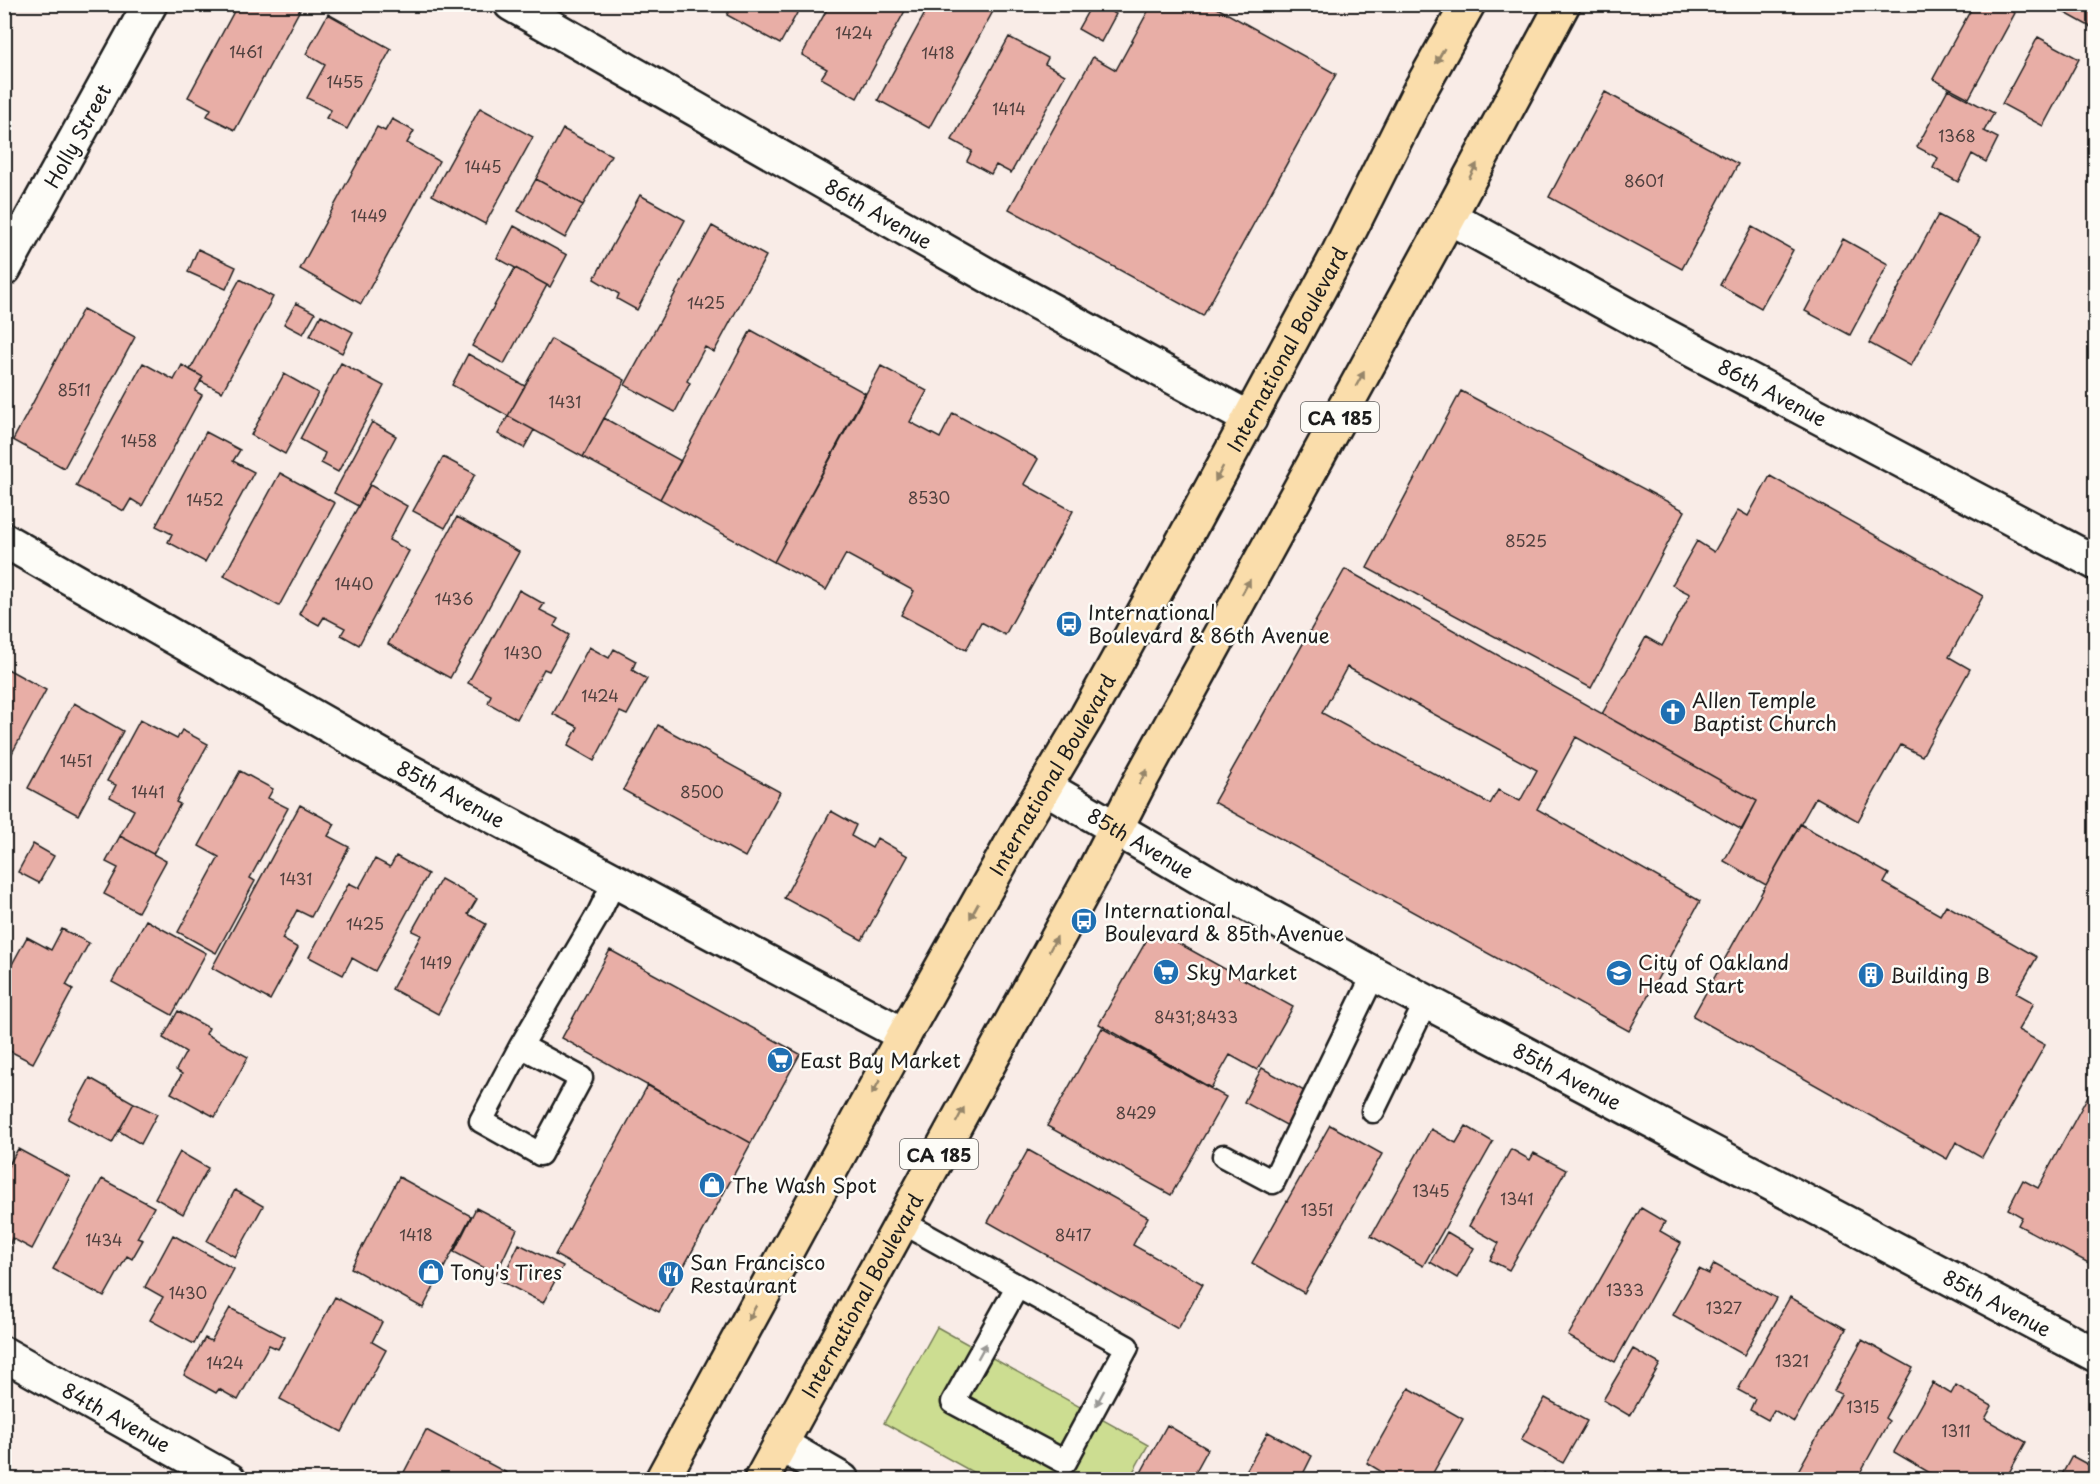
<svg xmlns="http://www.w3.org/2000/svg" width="2100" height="1484" font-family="'Playpen Sans',sans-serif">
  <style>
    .green { fill: #ccdd91; stroke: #747c56; stroke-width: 1.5 }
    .building { fill: #e8aea6; stroke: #1c1c1c; stroke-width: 1.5; fill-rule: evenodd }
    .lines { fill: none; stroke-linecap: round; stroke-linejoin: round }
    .lane-casing { stroke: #1c1c1c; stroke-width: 27 }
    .street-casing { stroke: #1c1c1c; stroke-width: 38 }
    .primary-casing { stroke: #1c1c1c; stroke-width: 38 }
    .lane { stroke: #fdfcf7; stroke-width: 22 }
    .street { stroke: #fdfcf7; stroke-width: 33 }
    .primary { stroke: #faddab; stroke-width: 33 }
    .oneway { fill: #96866b }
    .oneway2 { fill: #989794 }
    .labels { text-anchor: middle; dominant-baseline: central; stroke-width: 5; stroke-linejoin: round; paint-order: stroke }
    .number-label { font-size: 16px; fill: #4f403e }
    .shield { fill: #fdfcf7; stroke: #605f5e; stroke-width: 1.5 }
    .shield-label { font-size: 18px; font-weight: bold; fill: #1c1c1c }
    .street-label { font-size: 20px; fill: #1c1c1c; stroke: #fdfcf7 }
    .poi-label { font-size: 20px; fill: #1c1c1c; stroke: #fdfcf7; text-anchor: start }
  </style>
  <rect width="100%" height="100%" fill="#f9ece7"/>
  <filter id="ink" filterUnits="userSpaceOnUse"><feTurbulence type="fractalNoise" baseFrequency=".0167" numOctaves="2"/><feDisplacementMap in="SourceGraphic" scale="12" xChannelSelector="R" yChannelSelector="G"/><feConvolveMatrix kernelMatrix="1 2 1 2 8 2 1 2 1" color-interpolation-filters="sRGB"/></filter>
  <g filter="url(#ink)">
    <path class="green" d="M 937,1327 L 1148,1445 L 1129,1479 L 985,1479 L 884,1423 Z"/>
    <path class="building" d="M 238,4 L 303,4 L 235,130 L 207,116 L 211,109 L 188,97 Z
      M 733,4 L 802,4 L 780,44 L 727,15 Z
      M 830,4 L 899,4 L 906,9 L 857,98 L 821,78 L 827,69 L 802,55 Z
      M 930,4 L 997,4 L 929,128 L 878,100 Z
      M 1092,4 L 1097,4 L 1116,14 L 1101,42 L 1078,29 Z
      M 1109,4 L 1124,4 L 1120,11 Z
      M 1152,4 L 1210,4 L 1336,74 L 1203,316 L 1009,209 L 1093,57 L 1116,70 Z
      M 1974,4 L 1998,4 L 2015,13 L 1969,98 L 1933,79 Z
      M 2049,4 L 2096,4 L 2096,30 Z
      M 328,14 L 391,49 L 347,129 L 326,118 L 331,110 L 307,98 L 325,65 L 306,54 Z
      M 1009,37 L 1048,58 L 1045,64 L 1065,75 L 1011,173 L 996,165 L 991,174 L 967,161 L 972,151 L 952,140 Z
      M 2038,37 L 2079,59 L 2043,126 L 2002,104 Z
      M 1948,89 L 1994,113 L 1984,131 L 1998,138 L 1986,162 L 1972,154 L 1958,182 L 1933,168 L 1938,158 L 1917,147 Z
      M 1605,92 L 1738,164 L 1682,269 L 1549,197 Z
      M 480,108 L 533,137 L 485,224 L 432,195 Z
      M 392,119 L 414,131 L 407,143 L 439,161 L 361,304 L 300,269 L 377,127 L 385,131 Z
      M 563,129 L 611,155 L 583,205 L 536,179 Z
      M 536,179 L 583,205 L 565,238 L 518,211 Z
      M 640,195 L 685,220 L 637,310 L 617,299 L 619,294 L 594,279 Z
      M 1938,215 L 1980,237 L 1911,366 L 1869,343 Z
      M 514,226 L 567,255 L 550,287 L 497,258 Z
      M 712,226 L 766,256 L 714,352 L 705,347 L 687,381 L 690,383 L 675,412 L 625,385 Z
      M 1752,227 L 1793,250 L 1761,308 L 1720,285 Z
      M 1843,239 L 1888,264 L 1850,335 L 1805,311 Z
      M 198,249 L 236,267 L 226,289 L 188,272 Z
      M 515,268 L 547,285 L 504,364 L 472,346 Z
      M 240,279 L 273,297 L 222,392 L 200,381 L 203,377 L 190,370 Z
      M 296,303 L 315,313 L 303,334 L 284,324 Z
      M 83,309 L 135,337 L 64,468 L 13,440 Z
      M 321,315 L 353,332 L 342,353 L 310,336 Z
      M 751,330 L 865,393 L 774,562 L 660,499 Z
      M 551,339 L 625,380 L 583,457 L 508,416 Z
      M 468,354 L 525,386 L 508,416 L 452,385 Z
      M 143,363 L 174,380 L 182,365 L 203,377 L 195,391 L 202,395 L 142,506 L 131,499 L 124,511 L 76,486 Z
      M 341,363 L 384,386 L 338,472 L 321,463 L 325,453 L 300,439 Z
      M 881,366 L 927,391 L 910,422 L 940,438 L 953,413 L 1038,459 L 1024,484 L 1073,511 L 1005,635 L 981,622 L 966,650 L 901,615 L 914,591 L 846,554 L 826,590 L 774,562 Z
      M 284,374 L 318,393 L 285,454 L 251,435 Z
      M 1461,391 L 1685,511 L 1591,688 L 1367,568 Z
      M 508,416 L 534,430 L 524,448 L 498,434 Z
      M 604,418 L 681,461 L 660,499 L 583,457 Z
      M 372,422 L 396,436 L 358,506 L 334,493 Z
      M 206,432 L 240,450 L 233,461 L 254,472 L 205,562 L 168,542 L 172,534 L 156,526 Z
      M 443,457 L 475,474 L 445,528 L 413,511 Z
      M 280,473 L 335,503 L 279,606 L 224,576 Z
      M 1770,476 L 1983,596 L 1949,657 L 1970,669 L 1922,756 L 1901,745 L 1858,821 L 1816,797 L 1766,885 L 1724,861 L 1757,801 L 1602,714 L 1646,637 L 1662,646 L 1690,594 L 1672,585 L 1697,541 L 1714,552 L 1738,510 L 1748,516 Z
      M 370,485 L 407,506 L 389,540 L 409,551 L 359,645 L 341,635 L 345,628 L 324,617 L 319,625 L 299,614 Z
      M 457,517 L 519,552 L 450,678 L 388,644 Z
      M 1345,569 L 1757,801 L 1742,830 L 1576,737 L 1537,809 L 1700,901 L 1629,1031 L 1214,802 ZM 1347,667 L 1537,770 L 1520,801 L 1498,790 L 1490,804 L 1322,713 Z
      M 519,590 L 544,604 L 540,610 L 558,619 L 554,626 L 569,635 L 549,671 L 544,669 L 517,719 L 488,703 L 491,695 L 468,683 Z
      M 589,647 L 609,658 L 614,649 L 636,661 L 632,670 L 647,679 L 627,715 L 620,712 L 594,761 L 568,746 L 578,727 L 553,714 Z
      M 4,667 L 46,690 L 4,768 Z
      M 74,703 L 123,731 L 78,815 L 28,788 Z
      M 140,720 L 177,739 L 182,730 L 208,744 L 176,802 L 180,804 L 153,854 L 120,836 L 134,810 L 110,797 L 116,785 L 107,781 Z
      M 658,725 L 780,792 L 745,857 L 623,790 Z
      M 240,771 L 273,789 L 268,798 L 288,808 L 250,878 L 255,881 L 216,953 L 178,932 L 219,857 L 199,846 Z
      M 300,805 L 335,824 L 328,836 L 349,847 L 311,917 L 297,910 L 282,939 L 298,948 L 270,1000 L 212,968 Z
      M 831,811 L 856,825 L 851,836 L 872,848 L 877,838 L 908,856 L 862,940 L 784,898 Z
      M 1800,824 L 1889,874 L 1884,883 L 1940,915 L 1946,905 L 2037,957 L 2016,993 L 2034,1003 L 2018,1030 L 2045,1045 L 1982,1157 L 1956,1142 L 1947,1159 L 1693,1016 Z
      M 120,836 L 166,861 L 138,912 L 104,894 L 118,868 L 106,862 Z
      M 33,844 L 54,856 L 39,883 L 18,872 Z
      M 396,856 L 428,874 L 375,971 L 352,958 L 343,975 L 309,957 L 349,883 L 359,888 L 375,859 L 390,867 Z
      M 441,879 L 477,899 L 468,914 L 486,924 L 438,1014 L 392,989 L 421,935 L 412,931 Z
      M 146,920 L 206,953 L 172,1015 L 112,982 Z
      M 62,929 L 89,943 L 66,985 L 73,989 L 33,1063 L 4,1048 L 4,979 L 27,937 L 51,950 Z
      M 1153,929 L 1293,1007 L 1257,1070 L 1230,1055 L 1211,1088 L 1099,1024 Z
      M 610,950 L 800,1054 L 751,1143 L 562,1038 Z
      M 178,1011 L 209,1028 L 206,1034 L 248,1057 L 215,1117 L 171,1093 L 182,1074 L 176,1070 L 186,1052 L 163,1038 Z
      M 1102,1028 L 1226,1097 L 1171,1195 L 1047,1126 Z
      M 1262,1068 L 1306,1092 L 1288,1126 L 1244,1102 Z
      M 90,1078 L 134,1103 L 112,1143 L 68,1119 Z
      M 2096,1081 L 2096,1267 L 2018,1225 L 2022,1217 L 2008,1209 L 2023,1180 L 2038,1188 Z
      M 648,1085 L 751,1143 L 659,1312 L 555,1255 Z
      M 134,1103 L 157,1114 L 141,1144 L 119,1131 Z
      M 1330,1125 L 1382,1154 L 1304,1293 L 1252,1263 Z
      M 1466,1126 L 1493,1142 L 1423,1266 L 1371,1236 L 1431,1129 L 1456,1143 Z
      M 18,1149 L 70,1177 L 32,1249 L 12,1238 L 10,1244 L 4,1241 L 4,1173 Z
      M 1511,1149 L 1530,1160 L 1534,1153 L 1566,1170 L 1509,1270 L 1490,1260 L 1499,1243 L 1469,1226 Z
      M 1028,1150 L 1148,1217 L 1133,1245 L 1203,1284 L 1178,1329 L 988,1222 Z
      M 180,1152 L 208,1168 L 183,1214 L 155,1198 Z
      M 399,1177 L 471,1216 L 423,1308 L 351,1268 Z
      M 102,1179 L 154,1207 L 137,1238 L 143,1240 L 132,1259 L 127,1256 L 104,1297 L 53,1269 Z
      M 235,1190 L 263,1206 L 235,1257 L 207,1241 Z
      M 476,1208 L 517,1229 L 496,1274 L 454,1252 Z
      M 1641,1208 L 1665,1222 L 1660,1231 L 1681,1243 L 1615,1362 L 1568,1336 Z
      M 1447,1232 L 1474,1248 L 1457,1278 L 1430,1262 Z
      M 173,1235 L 234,1269 L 194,1344 L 150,1320 L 163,1297 L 145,1287 Z
      M 519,1244 L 563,1266 L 543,1303 L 501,1281 Z
      M 1714,1264 L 1776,1298 L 1744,1355 L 1673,1315 L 1699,1269 L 1709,1274 Z
      M 335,1297 L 382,1322 L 372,1342 L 386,1350 L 342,1432 L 280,1399 Z
      M 1790,1297 L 1846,1329 L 1794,1422 L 1774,1410 L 1768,1420 L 1750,1410 L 1755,1399 L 1738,1390 Z
      M 230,1308 L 285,1337 L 278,1349 L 269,1345 L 238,1400 L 219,1389 L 216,1393 L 184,1375 L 205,1338 L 211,1341 Z
      M 1862,1340 L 1913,1368 L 1885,1418 L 1889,1421 L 1856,1480 L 1793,1480 L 1841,1394 L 1834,1391 Z
      M 1633,1349 L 1660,1364 L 1630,1416 L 1603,1400 Z
      M 1933,1383 L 1951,1394 L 1956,1385 L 1992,1406 L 1985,1419 L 2026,1442 L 2005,1480 L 1942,1480 L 1894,1452 Z
      M 1409,1388 L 1463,1419 L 1429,1480 L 1395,1480 L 1367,1463 Z
      M 1545,1398 L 1587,1421 L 1563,1463 L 1521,1440 Z
      M 1167,1425 L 1208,1449 L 1191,1480 L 1137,1480 Z
      M 426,1430 L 520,1480 L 400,1480 Z
      M 1268,1432 L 1312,1456 L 1300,1480 L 1241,1480 Z
      M 2072,1456 L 2096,1469 L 2096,1480 L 2059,1480 Z
      M 1544,1473 L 1555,1480 L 1540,1480 Z"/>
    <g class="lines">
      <defs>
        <path id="lane" d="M 521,1046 L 581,1078 L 540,1154 L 481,1121 L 521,1046 L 599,913 L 614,882
          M 1373,1111 L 1426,1002
          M 1224,1156 L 1273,1182 L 1374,974
          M 902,1222 L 1127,1347 L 1065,1462 L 953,1402 L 1017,1287"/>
        <g id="street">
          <path id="s1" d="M 511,4 L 994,279 L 1250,419"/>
          <path id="s2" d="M 1449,217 L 1662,334 L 2096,563"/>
          <path id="s3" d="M 4,269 L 150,4"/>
          <path id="s4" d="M 4,540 L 405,769 L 904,1035"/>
          <path id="s5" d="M 1045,787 L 1206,881 L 1374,974 L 2096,1355"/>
          <path id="s6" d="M 4,1354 L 229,1480"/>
          <path d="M 780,1444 L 842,1480"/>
        </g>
        <g id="primary">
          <path id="s7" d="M 662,1480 L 904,1035 L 1018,832 L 1087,716 L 1174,558 L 1337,256 L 1420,90 L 1468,4"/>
          <path id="s8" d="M 761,1480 L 1092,875 L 1139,783 L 1449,217 L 1563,4"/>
        </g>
      </defs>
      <use href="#lane" class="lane-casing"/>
      <use href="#street" class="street-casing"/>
      <use href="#primary" class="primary-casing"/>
      <use href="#lane" class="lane"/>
      <use href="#street" class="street"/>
      <use href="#primary" class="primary"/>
    </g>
    <defs><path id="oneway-solid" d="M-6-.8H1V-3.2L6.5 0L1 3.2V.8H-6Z" transform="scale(1.5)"/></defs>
    <g class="oneway">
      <use href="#oneway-solid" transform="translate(1440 56) rotate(120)"/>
      <use href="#oneway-solid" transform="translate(1473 171) rotate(-62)"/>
      <use href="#oneway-solid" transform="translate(1360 379) rotate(-61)"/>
      <use href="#oneway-solid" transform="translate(1219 474) rotate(118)"/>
      <use href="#oneway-solid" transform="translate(1246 587) rotate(-61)"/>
      <use href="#oneway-solid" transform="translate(1143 777) rotate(-62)"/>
      <use href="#oneway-solid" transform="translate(974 911) rotate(119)"/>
      <use href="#oneway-solid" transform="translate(1053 944) rotate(-62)"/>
      <use href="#oneway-solid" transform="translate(876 1087) rotate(119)"/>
      <use href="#oneway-solid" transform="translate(960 1115) rotate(-62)"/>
      <use href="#oneway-solid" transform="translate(752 1313) rotate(119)"/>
    </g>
    <g class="oneway2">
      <use href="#oneway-solid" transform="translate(982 1351) rotate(-61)"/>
      <use href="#oneway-solid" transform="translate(1100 1398) rotate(118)"/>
    </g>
  </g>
  <defs>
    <symbol id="bus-disc" viewBox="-11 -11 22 22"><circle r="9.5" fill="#1f6fb2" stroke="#fdfcf7"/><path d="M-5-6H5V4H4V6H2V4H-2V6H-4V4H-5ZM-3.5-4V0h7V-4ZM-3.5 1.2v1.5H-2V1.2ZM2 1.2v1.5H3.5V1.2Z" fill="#fff"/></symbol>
    <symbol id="church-disc" viewBox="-11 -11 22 22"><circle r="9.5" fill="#1f6fb2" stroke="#fdfcf7"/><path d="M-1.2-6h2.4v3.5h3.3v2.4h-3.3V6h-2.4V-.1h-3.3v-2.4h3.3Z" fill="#fff"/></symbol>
    <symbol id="supermarket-disc" viewBox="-11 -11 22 22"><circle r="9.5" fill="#1f6fb2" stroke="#fdfcf7"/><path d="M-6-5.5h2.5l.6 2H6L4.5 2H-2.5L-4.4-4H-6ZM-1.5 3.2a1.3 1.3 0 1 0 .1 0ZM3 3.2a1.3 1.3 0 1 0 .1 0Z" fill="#fff"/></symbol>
    <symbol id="school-disc" viewBox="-11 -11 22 22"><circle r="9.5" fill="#1f6fb2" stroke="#fdfcf7"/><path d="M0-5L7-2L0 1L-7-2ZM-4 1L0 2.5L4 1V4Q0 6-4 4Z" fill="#fff"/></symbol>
    <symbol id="building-disc" viewBox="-11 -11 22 22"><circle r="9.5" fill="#1f6fb2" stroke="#fdfcf7"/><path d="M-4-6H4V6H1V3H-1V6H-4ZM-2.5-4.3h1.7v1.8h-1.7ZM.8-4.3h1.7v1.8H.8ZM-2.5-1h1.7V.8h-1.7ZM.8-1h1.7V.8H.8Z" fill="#fff"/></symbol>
    <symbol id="shop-disc" viewBox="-11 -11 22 22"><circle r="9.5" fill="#1f6fb2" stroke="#fdfcf7"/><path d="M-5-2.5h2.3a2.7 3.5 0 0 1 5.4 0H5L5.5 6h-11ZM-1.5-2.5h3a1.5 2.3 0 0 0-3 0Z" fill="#fff"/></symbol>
    <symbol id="restaurant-disc" viewBox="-11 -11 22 22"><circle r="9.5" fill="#1f6fb2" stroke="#fdfcf7"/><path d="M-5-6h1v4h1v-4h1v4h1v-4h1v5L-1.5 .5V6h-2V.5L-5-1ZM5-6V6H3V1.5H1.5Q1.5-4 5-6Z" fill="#fff"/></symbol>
  </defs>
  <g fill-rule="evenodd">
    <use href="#bus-disc" x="1054" y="609" width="30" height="30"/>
    <use href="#church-disc" x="1658" y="697" width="30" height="30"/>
    <use href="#bus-disc" x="1069" y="906" width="30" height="30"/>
    <use href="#supermarket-disc" x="1151" y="957" width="30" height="30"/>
    <use href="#school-disc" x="1604" y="958" width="30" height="30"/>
    <use href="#building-disc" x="1856" y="960" width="30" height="30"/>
    <use href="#supermarket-disc" x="765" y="1045" width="30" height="30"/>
    <use href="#shop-disc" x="697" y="1170" width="30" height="30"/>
    <use href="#shop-disc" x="416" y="1257" width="30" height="30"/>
    <use href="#restaurant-disc" x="656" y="1259" width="30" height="30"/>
  </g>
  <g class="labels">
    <g class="number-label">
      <text x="854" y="32">1424</text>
      <text x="246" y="51">1461</text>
      <text x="938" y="52">1418</text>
      <text x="345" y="81">1455</text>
      <text x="1009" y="108">1414</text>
      <text x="1957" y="135">1368</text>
      <text x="483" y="166">1445</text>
      <text x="1644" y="180">8601</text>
      <text x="369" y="215">1449</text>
      <text x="706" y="302">1425</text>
      <text x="74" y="389">8511</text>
      <text x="565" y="401">1431</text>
      <text x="139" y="440">1458</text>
      <text x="929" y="497">8530</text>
      <text x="205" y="499">1452</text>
      <text x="1526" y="540">8525</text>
      <text x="354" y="583">1440</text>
      <text x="454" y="598">1436</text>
      <text x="523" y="652">1430</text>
      <text x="600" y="695">1424</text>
      <text x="76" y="760">1451</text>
      <text x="148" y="791">1441</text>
      <text x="702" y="791">8500</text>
      <text x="296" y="878">1431</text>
      <text x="365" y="923">1425</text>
      <text x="436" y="962">1419</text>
      <text x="1196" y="1016">8431;8433</text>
      <text x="1136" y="1112">8429</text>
      <text x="1431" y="1190">1345</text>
      <text x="1517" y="1198">1341</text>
      <text x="1317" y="1209">1351</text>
      <text x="416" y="1234">1418</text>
      <text x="1073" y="1234">8417</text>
      <text x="104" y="1239">1434</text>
      <text x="1625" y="1289">1333</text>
      <text x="188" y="1292">1430</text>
      <text x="1724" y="1307">1327</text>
      <text x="1792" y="1360">1321</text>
      <text x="225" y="1362">1424</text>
      <text x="1863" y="1406">1315</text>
      <text x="1956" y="1430">1311</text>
    </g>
    <g class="shield">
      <rect x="1301" y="402" width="78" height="30" rx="4.5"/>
      <rect x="900" y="1139" width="78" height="30" rx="4.5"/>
    </g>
    <g class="shield-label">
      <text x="1340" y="417">CA 185</text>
      <text x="939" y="1154">CA 185</text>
    </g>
    <g class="street-label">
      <text stroke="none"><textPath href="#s3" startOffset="152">Holly Street</textPath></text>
      <text stroke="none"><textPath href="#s1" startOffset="423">86th Avenue</textPath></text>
      <text stroke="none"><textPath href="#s7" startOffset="1292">International Boulevard</textPath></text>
      <text stroke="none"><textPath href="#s2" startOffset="368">86th Avenue</textPath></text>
      <text stroke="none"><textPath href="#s7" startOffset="806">International Boulevard</textPath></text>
      <text stroke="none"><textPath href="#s4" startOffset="514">85th Avenue</textPath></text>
      <text stroke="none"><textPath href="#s5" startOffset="111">85th Avenue</textPath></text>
      <text stroke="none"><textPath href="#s5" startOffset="597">85th Avenue</textPath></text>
      <text stroke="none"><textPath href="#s8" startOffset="210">International Boulevard</textPath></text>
      <text stroke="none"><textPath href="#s5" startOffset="1083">85th Avenue</textPath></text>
      <text stroke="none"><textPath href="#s6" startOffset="129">84th Avenue</textPath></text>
    </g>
    <g class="poi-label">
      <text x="1088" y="612">International<tspan x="1088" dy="23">Boulevard &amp; 86th Avenue</tspan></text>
      <text x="1692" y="700">Allen Temple<tspan x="1692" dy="23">Baptist Church</tspan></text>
      <text x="1104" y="910">International<tspan x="1104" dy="23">Boulevard &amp; 85th Avenue</tspan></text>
      <text x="1638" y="962">City of Oakland<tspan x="1638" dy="23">Head Start</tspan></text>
      <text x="1186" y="972">Sky Market</text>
      <text x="1890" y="975">Building B</text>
      <text x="800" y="1060">East Bay Market</text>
      <text x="732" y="1185">The Wash Spot</text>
      <text x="690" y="1262">San Francisco<tspan x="690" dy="23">Restaurant</tspan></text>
      <text x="450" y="1272">Tony's Tires</text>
    </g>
  </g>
  <rect width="2100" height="1484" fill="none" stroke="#fdfcf7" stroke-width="24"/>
  <rect x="12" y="12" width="2076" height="1460" fill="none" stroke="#1c1c1c" stroke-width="2" filter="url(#ink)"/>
</svg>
